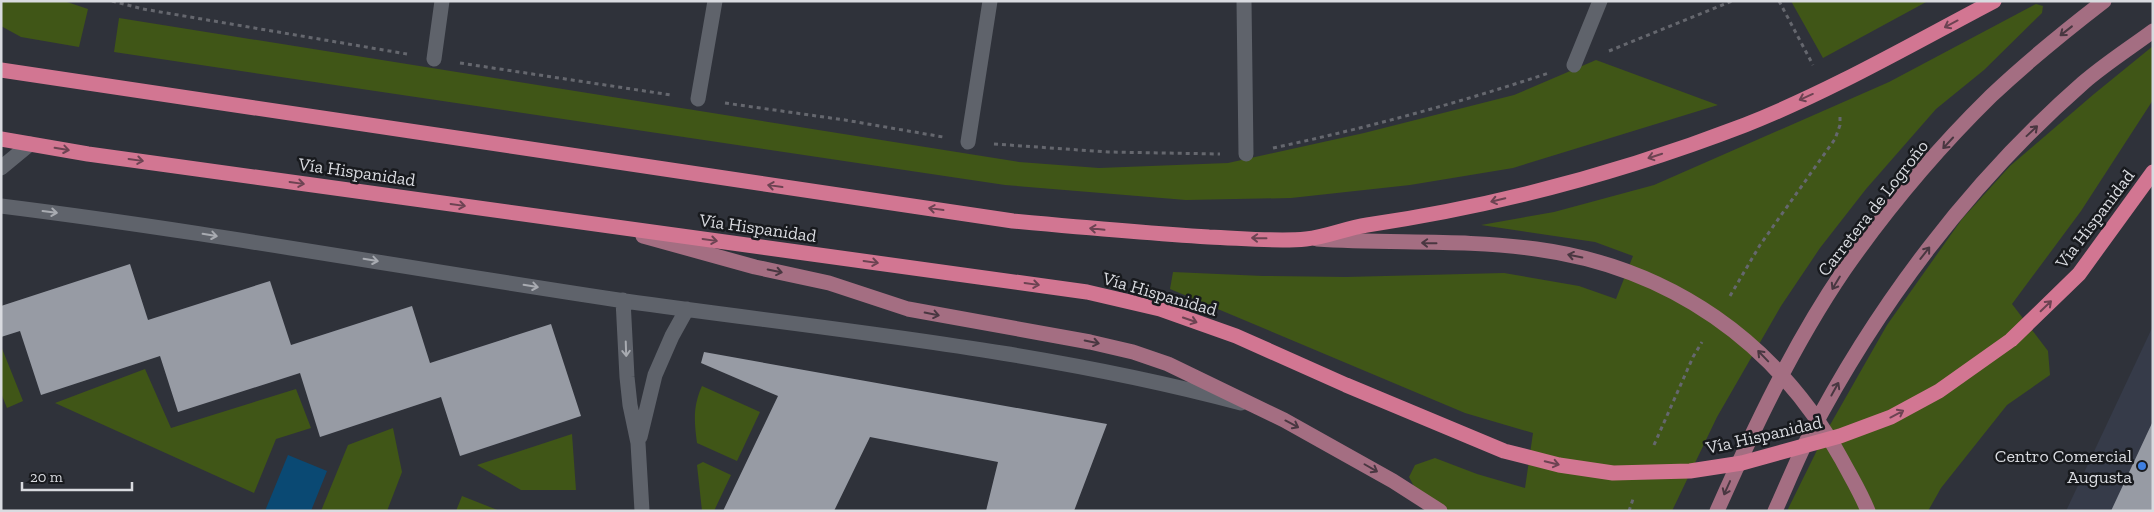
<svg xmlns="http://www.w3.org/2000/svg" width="2154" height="512" font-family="'Zilla Slab',serif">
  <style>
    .built { fill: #363b49 }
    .green { fill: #405617 }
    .water { fill: #0a4973 }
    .building { fill: #979ba4 }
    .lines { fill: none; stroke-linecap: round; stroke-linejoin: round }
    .path { stroke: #65676e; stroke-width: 3; stroke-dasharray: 4 4; stroke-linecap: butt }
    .street { stroke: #5f636b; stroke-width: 15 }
    .primary { stroke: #a46e82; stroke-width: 15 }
    .highway { stroke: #d27692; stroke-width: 15 }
    .oneway { stroke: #6c4352 }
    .oneway2 { stroke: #493741 }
    .oneway3 { stroke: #a8abb1 }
    .shop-dot { fill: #3f7fe0; stroke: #181a1e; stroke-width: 2 }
    .labels { text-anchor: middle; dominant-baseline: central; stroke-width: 5; stroke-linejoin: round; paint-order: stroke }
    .street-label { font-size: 18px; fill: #d9dbe0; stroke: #181a1e }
    .poi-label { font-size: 18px; fill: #d9dbe0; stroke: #181a1e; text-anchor: end }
  </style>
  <rect width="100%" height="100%" fill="#2f323a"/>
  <path class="built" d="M 2153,326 L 2153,511 L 2066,511 Z"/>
  <path class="green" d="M 1,1 L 64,1 L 88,9 L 79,47 L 21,37 L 1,26 Z
    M 1791,1 L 1928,1 L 1823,58 Z
    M 2036,4 L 2043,6 L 2042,13 L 1984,70 L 1936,109 L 1866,189 L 1820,248 L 1781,306 L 1717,417 L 1672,511 L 1450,511 L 1418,494 L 1409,477 L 1415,465 L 1435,458 L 1477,474 L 1525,488 L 1533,433 L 1465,413 L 1170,289 L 1173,272 L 1263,276 L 1346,277 L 1504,273 L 1579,286 L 1616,299 L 1633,256 L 1595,242 L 1481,225 L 1554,212 L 1654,185 L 1889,82 Z
    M 119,18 L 1019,162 L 1099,168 L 1228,163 L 1364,133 L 1514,95 L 1596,60 L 1718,105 L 1513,168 L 1410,185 L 1291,198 L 1186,200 L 1005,185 L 114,52 Z
    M 2153,46 L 2153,100 L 2081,211 L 2012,304 L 2048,351 L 2050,375 L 2007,405 L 1941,488 L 1928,511 L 1787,511 L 1826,432 L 1887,325 L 1962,219 L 2010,166 L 2094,94 Z
    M 1,346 L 23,401 L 7,408 L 1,393 Z
    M 145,369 L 171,428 L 296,389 L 311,428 L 276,439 L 254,493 L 55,403 Z
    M 702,386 L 760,412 L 737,461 L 697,443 C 694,421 693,406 702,386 Z
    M 393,428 L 402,472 L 387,511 L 321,511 L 348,445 Z
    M 572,434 L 576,490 L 521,490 L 477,465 Z
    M 703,462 L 731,475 L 714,511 L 702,511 L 697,465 Z
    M 462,496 L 500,511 L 456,511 Z"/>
  <path class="water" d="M 288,455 L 327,471 L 311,511 L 265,511 Z"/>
  <path class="building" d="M 130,264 L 148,320 L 270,281 L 291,345 L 412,306 L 430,363 L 551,324 L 581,416 L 460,456 L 441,397 L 320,437 L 300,373 L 178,412 L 160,356 L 41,395 L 20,331 L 1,337 L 1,306 Z
    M 704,352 L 972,400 L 1107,424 L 1074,511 L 986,511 L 998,462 L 870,437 L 834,511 L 723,511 L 778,396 L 701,363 Z
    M 2153,421 L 2153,511 L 2111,511 Z"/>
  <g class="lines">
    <path class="path" d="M 112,1 L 143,9 L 407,54
      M 1779,1 L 1813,65
      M 1609,51 L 1732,1
      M 460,63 L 671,95
      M 725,103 L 845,120 L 943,137
      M 994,144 L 1108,152 L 1220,154
      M 1273,148 C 1367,128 1458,103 1549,73
      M 1730,296 L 1760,245 L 1835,139 L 1840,125 L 1840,113
      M 1654,445 L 1693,357 L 1702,342
      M 1629,511 L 1633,499"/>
    <path class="street" d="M 1244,1 L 1246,154
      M 434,59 L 442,1
      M 1574,65 L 1600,1
      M 698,99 L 715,1
      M 968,142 L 990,1
      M 1,168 L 30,144
      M 1,206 C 210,232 417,270 625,301 C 831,330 1039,349 1241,403
      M 623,300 L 627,377 L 630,405 L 638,443 L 642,511
      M 640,437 L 655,375 L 672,336 L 687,309"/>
    <path class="primary" d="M 643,236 L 755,267 L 829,283 L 908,309 L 1090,342 L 1133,352 L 1168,364 L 1284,420 L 1393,481 L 1440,511
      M 1317,239 C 1389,244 1464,239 1536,249 C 1670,267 1777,342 1842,460 C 1851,477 1861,493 1868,511
      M 1717,511 C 1754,428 1793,345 1844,270 C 1886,210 1939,147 1991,96 C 2027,62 2065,31 2104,1
      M 1775,511 C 1786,487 1796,462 1808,438 C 1877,305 1970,182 2083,83 C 2105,64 2130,48 2153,31"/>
    <path class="highway" d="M 1,70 L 1013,221 C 1078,227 1143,233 1209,237 C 1240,238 1276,242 1306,239 C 1327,237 1346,228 1367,225 C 1496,206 1623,172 1745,125 C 1831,91 1912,44 1994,1
      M 1,139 L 88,154 L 1087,292 L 1160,309 L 1236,336 L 1346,385 L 1504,451 L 1559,465 L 1613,473 L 1690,471 L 1742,463 L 1840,436 L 1891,417 L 1939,391 L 2011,340 L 2079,274 L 2153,172"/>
  </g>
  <defs><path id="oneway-shaft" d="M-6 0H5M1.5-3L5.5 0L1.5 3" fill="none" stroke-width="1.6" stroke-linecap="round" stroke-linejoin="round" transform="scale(1.25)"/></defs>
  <g class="oneway">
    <use href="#oneway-shaft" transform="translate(1951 24) rotate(152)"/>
    <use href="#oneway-shaft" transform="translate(1806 97) rotate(156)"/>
    <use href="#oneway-shaft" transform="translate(62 149) rotate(9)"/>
    <use href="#oneway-shaft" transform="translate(1655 156) rotate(162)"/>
    <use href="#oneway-shaft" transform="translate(136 160) rotate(8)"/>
    <use href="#oneway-shaft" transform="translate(297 183) rotate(8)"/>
    <use href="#oneway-shaft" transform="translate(775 186) rotate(-172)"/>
    <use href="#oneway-shaft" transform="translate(1498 200) rotate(167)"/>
    <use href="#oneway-shaft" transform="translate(458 205) rotate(8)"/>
    <use href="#oneway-shaft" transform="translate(936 209) rotate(-172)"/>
    <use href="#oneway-shaft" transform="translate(1097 229) rotate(-174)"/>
    <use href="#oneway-shaft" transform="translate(1259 238) rotate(-179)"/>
    <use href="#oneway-shaft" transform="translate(710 240) rotate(8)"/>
    <use href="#oneway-shaft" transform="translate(871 262) rotate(8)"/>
    <use href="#oneway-shaft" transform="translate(1032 284) rotate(8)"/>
    <use href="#oneway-shaft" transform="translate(2046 306) rotate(-44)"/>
    <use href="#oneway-shaft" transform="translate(1190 320) rotate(19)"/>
    <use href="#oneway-shaft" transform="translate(1897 414) rotate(-28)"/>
    <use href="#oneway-shaft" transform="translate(1552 463) rotate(14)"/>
  </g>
  <g class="oneway2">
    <use href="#oneway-shaft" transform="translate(2066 31) rotate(142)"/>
    <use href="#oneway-shaft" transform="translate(2032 131) rotate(-43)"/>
    <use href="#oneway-shaft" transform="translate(1948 143) rotate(133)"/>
    <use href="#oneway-shaft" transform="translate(1429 243) rotate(-179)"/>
    <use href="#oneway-shaft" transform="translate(1925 253) rotate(-52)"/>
    <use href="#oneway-shaft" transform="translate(1575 256) rotate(-168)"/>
    <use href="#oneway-shaft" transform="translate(775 271) rotate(12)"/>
    <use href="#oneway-shaft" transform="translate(1836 283) rotate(121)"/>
    <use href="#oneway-shaft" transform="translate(932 314) rotate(11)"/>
    <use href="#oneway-shaft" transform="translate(1092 342) rotate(12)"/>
    <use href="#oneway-shaft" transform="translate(1763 356) rotate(-134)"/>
    <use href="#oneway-shaft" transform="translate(1835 389) rotate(-61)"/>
    <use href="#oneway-shaft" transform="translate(1292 424) rotate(28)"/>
    <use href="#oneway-shaft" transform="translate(1371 468) rotate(30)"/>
    <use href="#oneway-shaft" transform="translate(1727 488) rotate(114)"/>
  </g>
  <g class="oneway3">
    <use href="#oneway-shaft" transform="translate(50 212) rotate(7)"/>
    <use href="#oneway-shaft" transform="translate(210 235) rotate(9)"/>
    <use href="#oneway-shaft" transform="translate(371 260) rotate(9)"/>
    <use href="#oneway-shaft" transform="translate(531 286) rotate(9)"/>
    <use href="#oneway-shaft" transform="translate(626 349) rotate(88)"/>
  </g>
  <circle class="shop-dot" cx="2142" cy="466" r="5"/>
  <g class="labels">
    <g class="street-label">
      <text transform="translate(357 172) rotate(8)">Vía Hispanidad</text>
      <text transform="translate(1873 208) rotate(-52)">Carretera de Logroño</text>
      <text transform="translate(2095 219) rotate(-53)">Vía Hispanidad</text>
      <text transform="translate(758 228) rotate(8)">Vía Hispanidad</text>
      <text transform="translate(1160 294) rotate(16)">Vía Hispanidad</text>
      <text transform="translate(1764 435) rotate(-13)">Vía Hispanidad</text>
    </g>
    <g class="poi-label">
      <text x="2132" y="456">Centro Comercial<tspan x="2132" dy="21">Augusta</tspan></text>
    </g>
  </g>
  <rect width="2154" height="512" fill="none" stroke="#d9dbe0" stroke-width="5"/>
  <path d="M22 482v8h110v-8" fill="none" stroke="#d9dbe0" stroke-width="2.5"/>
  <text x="30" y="482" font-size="15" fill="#d9dbe0" stroke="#181a1e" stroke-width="4" paint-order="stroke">20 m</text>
</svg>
